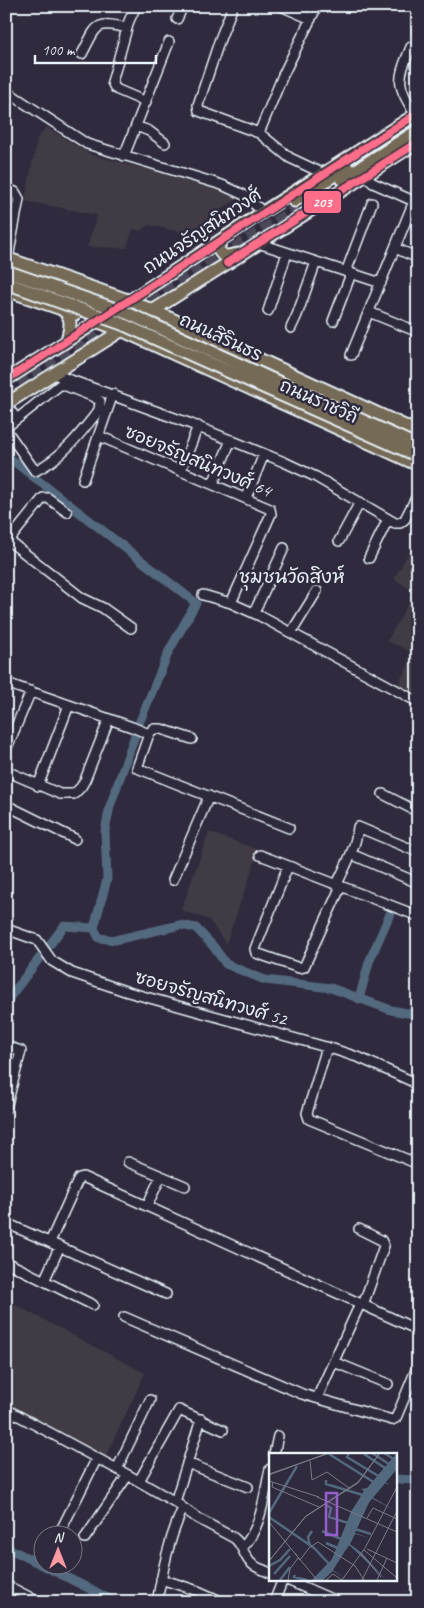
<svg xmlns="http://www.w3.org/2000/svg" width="424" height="1608" font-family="Caveat,'Playpen Sans Thai',sans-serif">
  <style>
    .built { fill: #413a45 }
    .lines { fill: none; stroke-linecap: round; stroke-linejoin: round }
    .canal { stroke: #53697e; stroke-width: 9 }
    .major-tunnel { stroke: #4b4859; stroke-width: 11; stroke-dasharray: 11 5.5; stroke-linecap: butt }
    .minor-casing { stroke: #e8f1f8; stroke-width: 12 }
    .major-casing { stroke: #e8f1f8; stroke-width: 15 }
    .minor { stroke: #2f2a3d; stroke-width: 9 }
    .major { stroke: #756a55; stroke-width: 11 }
    .major-bridge-casing { stroke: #e8f1f8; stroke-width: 15; stroke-linecap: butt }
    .major-bridge { stroke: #756a55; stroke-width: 11 }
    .bus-1-casing { stroke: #2f2a3d; stroke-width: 11 }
    .bus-1 { stroke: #fb6d88; stroke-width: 8 }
    .labels { text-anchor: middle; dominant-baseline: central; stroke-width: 5; stroke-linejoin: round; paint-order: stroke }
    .street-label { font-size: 18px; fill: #e8f1f8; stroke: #2f2a3d }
    .neighbourhood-label { font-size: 19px; fill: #e8f1f8; stroke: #2f2a3d }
    .inset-river { fill: none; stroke: #53697e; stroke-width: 2.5 }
    .inset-road { fill: none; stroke: #797a88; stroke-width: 1 }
    .view { fill: #965dcd; fill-opacity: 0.15; stroke: #965dcd; stroke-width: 2.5 }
    .inset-edge { fill: none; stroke: #e8f1f8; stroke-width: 2.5 }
    .line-badge { stroke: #2f2a3d; stroke-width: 2 }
    .badge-label { font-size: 14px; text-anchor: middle; font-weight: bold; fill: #fff }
  </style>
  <rect width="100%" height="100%" fill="#2f2a3d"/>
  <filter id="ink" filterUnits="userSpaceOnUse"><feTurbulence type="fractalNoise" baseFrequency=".02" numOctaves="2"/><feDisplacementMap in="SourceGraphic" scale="10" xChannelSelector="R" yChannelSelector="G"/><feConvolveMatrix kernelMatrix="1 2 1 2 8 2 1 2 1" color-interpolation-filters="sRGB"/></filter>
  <g filter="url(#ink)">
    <path class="built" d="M 46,127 L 92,155 L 223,189 L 238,199 L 218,211 L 228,225 L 208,238 L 149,225 L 141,231 L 133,229 L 127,248 L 87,247 L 97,215 L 25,201 L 37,139 Z
      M 418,536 L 418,696 L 397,686 L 414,653 L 387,641 L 415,592 L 394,579 Z
      M 209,832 L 259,850 L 226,944 L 209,920 L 181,910 Z
      M 6,1300 L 145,1373 L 105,1458 L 6,1406 Z"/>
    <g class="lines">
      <path class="canal" d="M 12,460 L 196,603 L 169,651 L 140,721 L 110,806 L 105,831 L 107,879 L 94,928 L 99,938 L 115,940 L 180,925 L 196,928 L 213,946 L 226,964 L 265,980 L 331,988 L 391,1010 L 418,1015
        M 359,999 L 369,962 L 390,914
        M 6,1002 L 64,926 L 94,928
        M 395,1479 L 418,1480
        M 6,1547 L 42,1565
        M 44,1566 L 116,1602"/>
      <path class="major-tunnel" d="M 137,311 L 298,207
        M 6,395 L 118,323"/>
      <defs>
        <path id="minor" d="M 136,6 L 129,21 L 112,82 L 115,88 L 118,90 L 146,102
          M 233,6 L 220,39 L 198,105 L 199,111 L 259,133 L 290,158 L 322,173
          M 281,6 L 311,19
          M 6,10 L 8,6
          M 177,19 L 183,6
          M 417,31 L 418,29
          M 411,47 C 397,81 396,83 415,114
          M 82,54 C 97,26 94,20 127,28
          M 6,91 L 87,144 L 222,185 L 244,195 L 263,212
          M 136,126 L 149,131 L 165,143
          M 259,133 L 283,75 L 317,6
          M 124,156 L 169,42
          M 365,175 L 373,183 L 418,203
          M 6,188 L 15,192 L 19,199 L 8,258
          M 258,243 L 381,283
          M 395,248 L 418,258
          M 346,272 L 372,203
          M 268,311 L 287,253
          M 369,312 L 418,332
          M 333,321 L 351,274
          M 291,328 L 297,315 L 316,262
          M 351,355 L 414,201
          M 54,374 L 191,424 L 284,462 L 316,477 L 395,523 L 400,523 L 405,519 L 418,494
          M 6,405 L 17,419 L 9,425
          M 9,434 L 35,471 C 62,458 81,433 99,410 L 100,401 L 94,397 L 61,384 L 17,419
          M 99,436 L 270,509 L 271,514 L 231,603
          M 182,467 L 198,426
          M 83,480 L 113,394
          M 214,481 L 231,440
          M 248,493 L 264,454
          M 9,541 L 82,598 L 103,608 L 131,628
          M 339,541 L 360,502
          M 6,544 L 43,498 L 48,498 L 67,512
          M 369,558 L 388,519
          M 203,595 L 231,603 L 260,616 L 418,702
          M 254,613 L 284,548
          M 291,633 L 317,591
          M 6,683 L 132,727 L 149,734
          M 192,739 L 161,729 L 153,729 L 149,734 L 137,768 L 289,828
          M 6,750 L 31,691
          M 6,771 L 60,794 L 74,794 L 81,787 L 85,780 L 109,719
          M 38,786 L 69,705
          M 383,794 L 418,812
          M 6,805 L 75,839
          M 351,854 L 418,883
          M 260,855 L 418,916
          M 288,866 L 255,949 L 256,953 L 299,968 L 304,967 L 341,886
          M 173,880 L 209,796
          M 337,884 C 346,865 356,847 358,827 L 418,852
          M 6,929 L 37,940 L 52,961 L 72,973 L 128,992 L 333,1049 L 360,1058 L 418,1084
          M 6,1046 L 21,1051 L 6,1108
          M 327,1047 L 307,1113 L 309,1119 L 418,1164
          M 128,1162 L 185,1186
          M 147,1206 L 161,1176
          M 6,1223 L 166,1294
          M 359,1229 L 381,1240 L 384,1246 L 363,1305
          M 50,1242 L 79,1178 L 83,1177 L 418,1330
          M 6,1262 L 93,1305
          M 44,1281 L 60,1246
          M 124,1317 L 302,1394 L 392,1420 L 396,1418 L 418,1365
          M 334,1362 L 388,1384
          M 317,1398 L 360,1304
          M 6,1409 L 128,1475 L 175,1502 L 197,1518 L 234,1538 C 242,1544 243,1553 249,1561 C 254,1568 263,1569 270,1573
          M 274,1454 L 278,1436
          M 187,1463 L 248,1487
          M 117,1469 L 150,1400
          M 139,1481 L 179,1410 L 223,1430
          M 175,1502 L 201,1419
          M 58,1536 L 97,1458
          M 85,1538 L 128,1475
          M 242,1548 C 262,1528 264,1495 270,1469
          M 161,1579 L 198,1591 L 223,1602
          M 285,1579 L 338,1602
          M 6,1585 L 39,1602
          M 157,1602 C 163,1569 169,1538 183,1508
          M 274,1602 L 283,1579"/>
        <path id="major" d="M 342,179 L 418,130
          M 294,201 L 347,167
          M 221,240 L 218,248 C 222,259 229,256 238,254
          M 6,258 L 125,299 L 152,310 L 418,432
          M 6,290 L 76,314
          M 61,309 C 74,316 70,329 67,340
          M 93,320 L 121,330 L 418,465
          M 6,380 L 129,301 L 263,212 L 418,113
          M 6,404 L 418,142"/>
      </defs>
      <use href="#minor" class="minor-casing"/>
      <use href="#major" class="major-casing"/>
      <use href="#minor" class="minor"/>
      <use href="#major" class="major"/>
      <defs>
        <path id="major-bridge" d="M 6,271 L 127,313 L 418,446
          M 6,283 L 122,324 L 418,456"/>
      </defs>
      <use href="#major-bridge" class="major-bridge-casing"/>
      <use href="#major-bridge" class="major-bridge"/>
      <defs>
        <path id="bus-1" d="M 227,263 L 418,142
          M 6,380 L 418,113"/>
      </defs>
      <use href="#bus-1" class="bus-1-casing"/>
      <use href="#bus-1" class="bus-1"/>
    </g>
  </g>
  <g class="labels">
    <g class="street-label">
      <text transform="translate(202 231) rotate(-34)">ถนนจรัญสนิทวงศ์</text>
      <text transform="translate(221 337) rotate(25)">ถนนสิรินธร</text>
      <text transform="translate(319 401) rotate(24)">ถนนราชวิถี</text>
      <text transform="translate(198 461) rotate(23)">ซอยจรัญสนิทวงศ์ 64</text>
      <text transform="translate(211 998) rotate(16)">ซอยจรัญสนิทวงศ์ 52</text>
    </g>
    <g class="neighbourhood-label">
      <text x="292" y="577">ชุมชนวัดสิงห์</text>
    </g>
  </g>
  <g transform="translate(269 1453)">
    <rect width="128" height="128" fill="#2f2a3d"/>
    <path d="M 127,1 L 127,16 L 116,29 L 119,31 L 119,32 L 116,30 L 103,44 L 127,58 L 102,45 L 86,80 L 101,85 L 86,81 L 81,91 L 93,100 L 117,127 L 80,92 L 64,117 L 78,127 L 64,118 L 54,127 L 43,127 L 63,106 L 82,59 L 95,38 L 92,36 L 98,35 Z" fill="#53697e"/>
    <path class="inset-river" d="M 80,0 L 78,4 L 111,24M 103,0 L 123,13M 115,0 L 128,8M 60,1 L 106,30M 95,1 L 119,17M 57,27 L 57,31 L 97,43M 114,27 L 128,10M 57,52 L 62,55 L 60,64 L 79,70M 91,56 L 109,34M 0,60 L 28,13M 0,64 L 45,95 L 61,112M 86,76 L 102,81M 53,78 L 72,86M 81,88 L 88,62 L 128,14M 57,90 L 71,96M 41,93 L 39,84 L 43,78M 0,113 L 11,107 L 21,96M 5,121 L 21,103M 26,122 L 25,124 L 38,127M 50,123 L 64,111M 11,127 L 21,114M 45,127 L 79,92 L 83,59 L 128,5M 51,127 L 70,105"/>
    <path class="inset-road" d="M 41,8 L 43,27 L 58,19 L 80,35M 0,21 L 61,0M 0,22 L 59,0M 0,28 L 50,44M 4,29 L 3,34 L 50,54M 48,44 L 128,79M 98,65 L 104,55 L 128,66M 0,69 L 48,127M 98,96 L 128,110M 95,97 L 128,125M 26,100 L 31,107 L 40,95 L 49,89 L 86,113 L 95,127M 92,101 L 112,124M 0,108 L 36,64 L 89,30 L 111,0M 0,108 L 37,63 L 89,29 L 111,0M 19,127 L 21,116 L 29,105M 57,127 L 64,121 L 73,127M 73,127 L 96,95 L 128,34M 93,127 L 128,58M 108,127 L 118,105"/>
    <path class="view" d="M 57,40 L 68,40 L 68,82 L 57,82 Z"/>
    <rect width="128" height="128" class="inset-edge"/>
  </g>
  <rect class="line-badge" x="303" y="190" width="39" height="24" rx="5" fill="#fb6d88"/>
  <g class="badge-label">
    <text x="322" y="207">203</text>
  </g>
  <rect width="424" height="1608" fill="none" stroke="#2f2a3d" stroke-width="25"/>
  <rect x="12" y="12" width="399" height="1583" fill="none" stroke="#e8f1f8" stroke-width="2" filter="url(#ink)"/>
  <g transform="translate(58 1550)"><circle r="24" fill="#2f2a3d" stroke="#797a88"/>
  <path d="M0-4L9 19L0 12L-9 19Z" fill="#ff9aa2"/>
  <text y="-8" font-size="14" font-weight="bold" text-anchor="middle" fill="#e8f1f8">N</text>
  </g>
  <path d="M35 55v8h121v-8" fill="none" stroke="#e8f1f8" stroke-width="2.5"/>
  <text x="42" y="55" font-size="15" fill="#e8f1f8" stroke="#2f2a3d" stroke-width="4" paint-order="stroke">100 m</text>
</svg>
